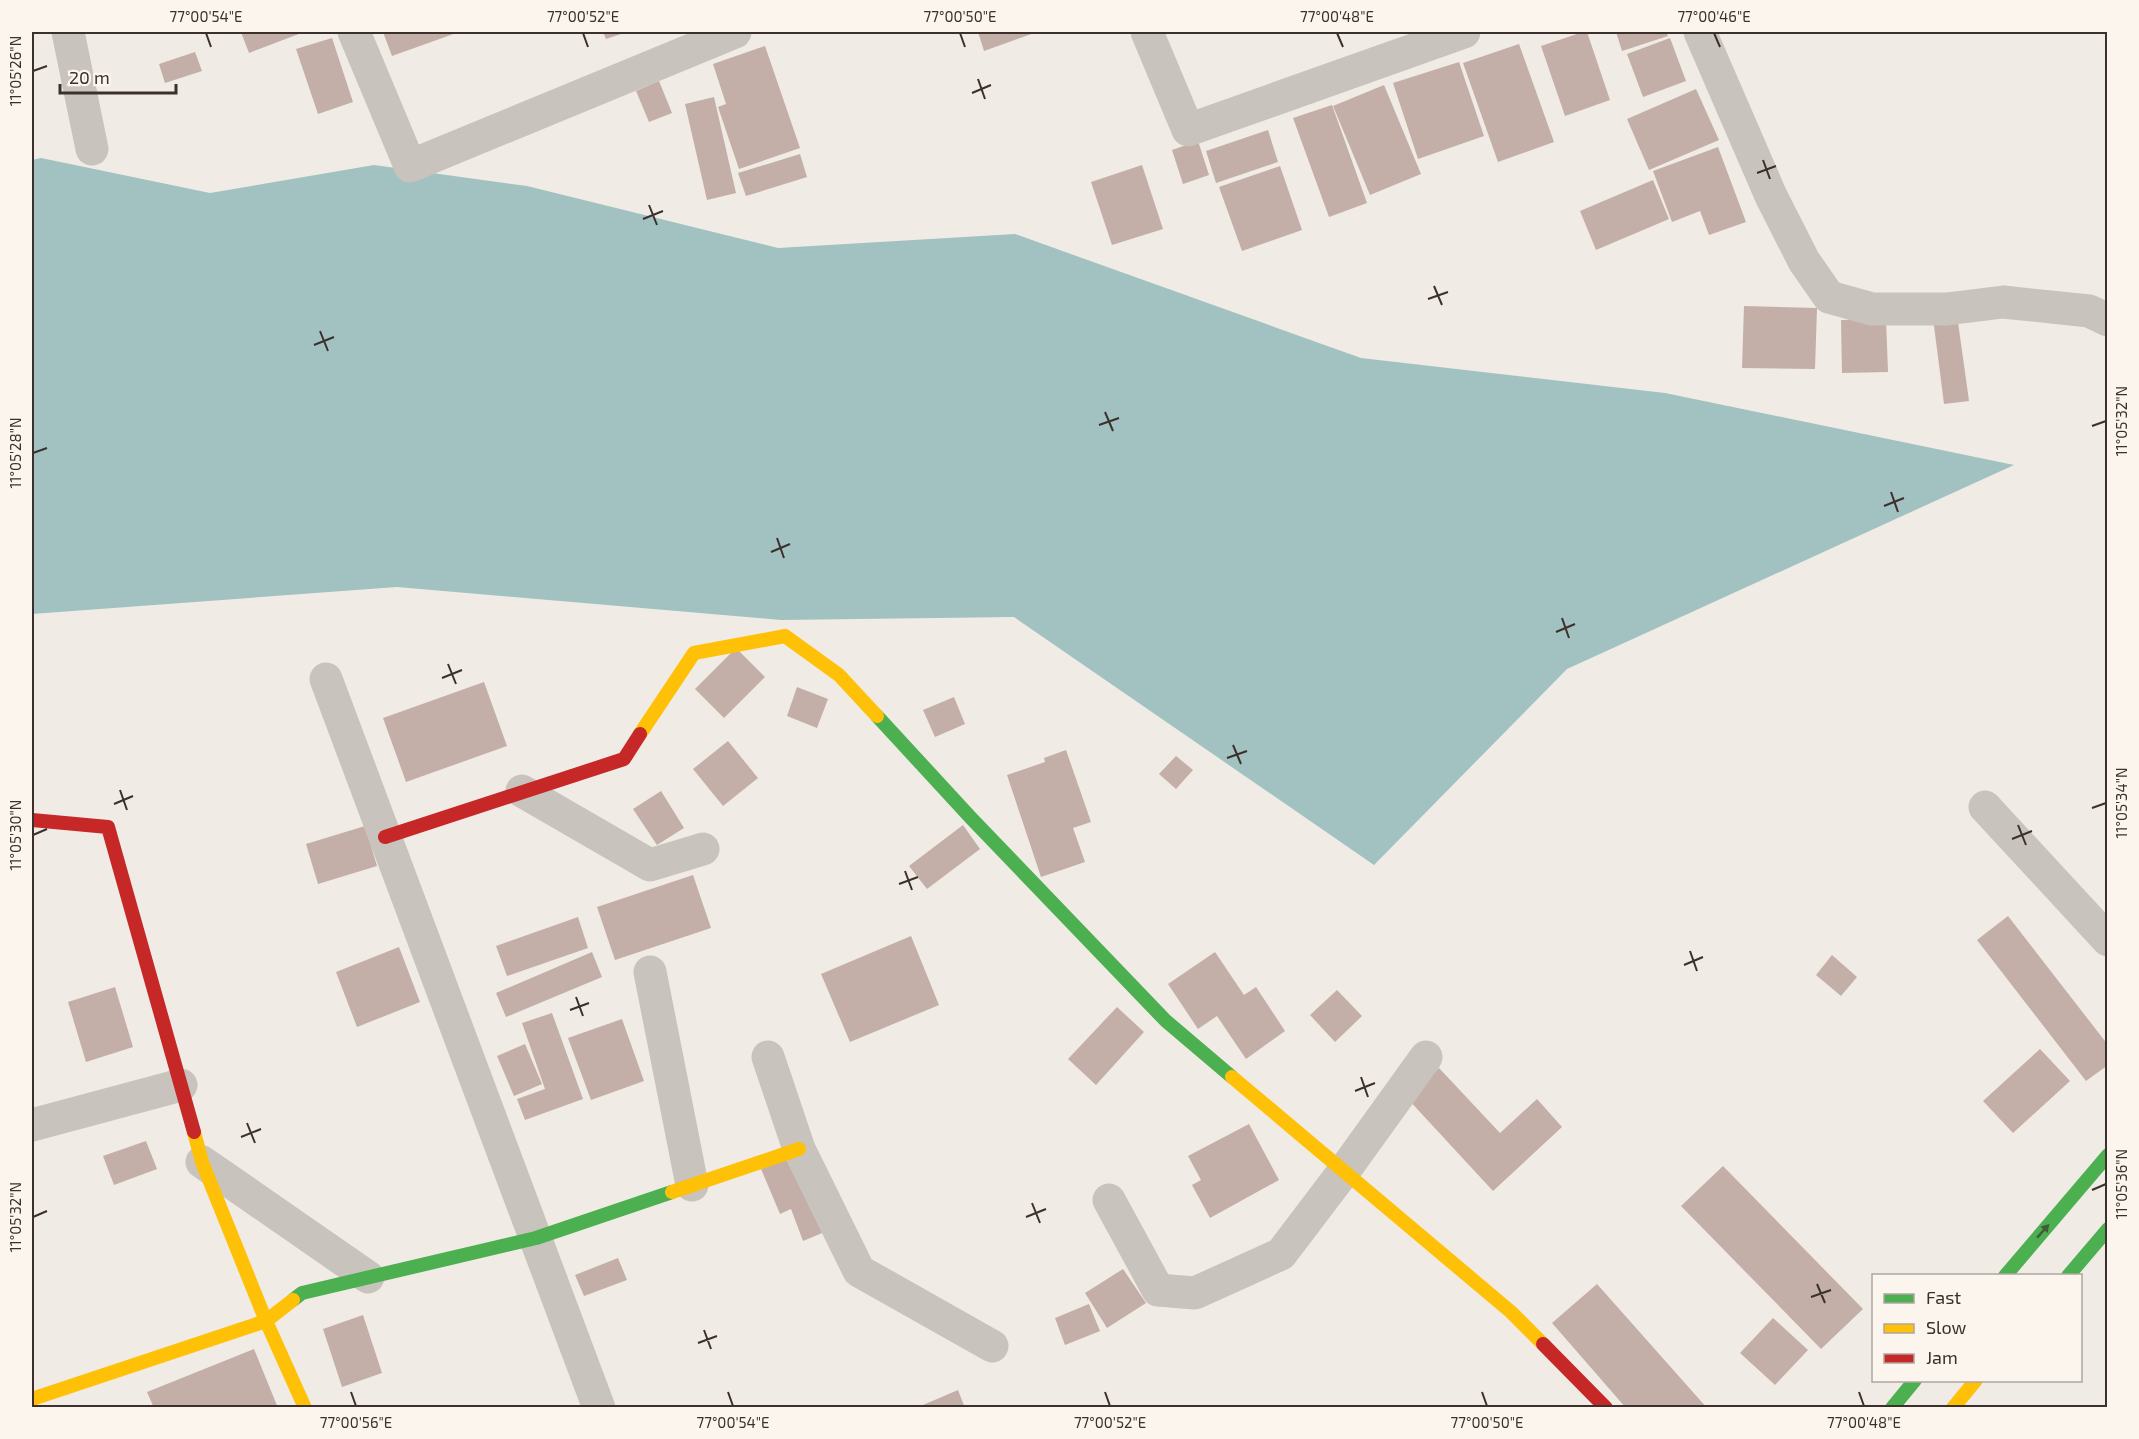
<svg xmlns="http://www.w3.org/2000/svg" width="2139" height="1439" font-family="'Exo 2',sans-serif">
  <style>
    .water { fill: #a1c2c1 }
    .building { fill: #c3afa7 }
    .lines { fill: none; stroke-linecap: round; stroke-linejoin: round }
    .street { stroke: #c9c3be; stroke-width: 33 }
    .fast { stroke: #4caf50; stroke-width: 14 }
    .slow { stroke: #ffc107; stroke-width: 14 }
    .jam { stroke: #c62828; stroke-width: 14 }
    .oneway { fill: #415c38 }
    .ticks { fill: none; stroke: #3b302b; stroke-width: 2 }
    .neatline { fill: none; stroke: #3b302b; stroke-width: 2 }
    .ticks-label { font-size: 15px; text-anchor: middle; fill: #3b302b }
  </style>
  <rect width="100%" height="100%" fill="#f0ebe5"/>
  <path class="water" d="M 41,158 L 210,193 L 374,165 L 527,186 L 778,248 L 1015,234 L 1361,358 L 1665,393 L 2014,465 L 1567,669 L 1374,865 L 1014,617 L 781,620 L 397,587 L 32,614 L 32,160 Z"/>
  <path class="building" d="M 241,32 L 304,32 L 249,53 Z
    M 383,32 L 459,32 L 392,56 Z
    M 603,32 L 627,32 L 606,39 Z
    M 978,32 L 1037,32 L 984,51 Z
    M 1583,32 L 1587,32 L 1610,100 L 1565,116 L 1541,46 Z
    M 1616,32 L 1666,32 L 1668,36 L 1622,51 Z
    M 332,38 L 353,102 L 318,114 L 296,49 Z
    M 1670,38 L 1686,81 L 1643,97 L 1627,54 Z
    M 1519,44 L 1554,142 L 1498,162 L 1463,63 Z
    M 765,46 L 800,148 L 739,169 L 718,107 L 726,104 L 713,64 Z
    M 195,52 L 202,71 L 165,83 L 159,64 Z
    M 1459,62 L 1484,136 L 1418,159 L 1393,83 Z
    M 659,81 L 672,113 L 649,122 L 636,91 Z
    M 1384,85 L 1421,174 L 1370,195 L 1333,106 Z
    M 1696,89 L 1719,140 L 1649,170 L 1627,119 Z
    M 714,97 L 736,193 L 707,200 L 685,104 Z
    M 1332,105 L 1367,203 L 1329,217 L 1293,118 Z
    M 1268,130 L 1278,162 L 1216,183 L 1206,151 Z
    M 1198,141 L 1209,175 L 1183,184 L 1172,150 Z
    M 1718,147 L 1746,222 L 1709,235 L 1700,211 L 1672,222 L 1653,171 Z
    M 800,154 L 807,177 L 746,196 L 738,173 Z
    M 1142,165 L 1163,229 L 1112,245 L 1091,182 Z
    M 1280,166 L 1302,230 L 1242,251 L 1219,187 Z
    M 1653,180 L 1669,219 L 1596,250 L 1580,211 Z
    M 1744,306 L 1817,308 L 1815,369 L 1742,368 Z
    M 1957,315 L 1969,401 L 1944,404 L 1933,318 Z
    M 1886,319 L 1888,372 L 1842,373 L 1841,320 Z
    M 736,648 L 765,677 L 724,718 L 695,689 Z
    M 484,682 L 507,746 L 406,782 L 383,718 Z
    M 797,687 L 828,699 L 817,728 L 787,716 Z
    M 954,697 L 965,724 L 935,737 L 923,710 Z
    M 728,741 L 758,778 L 723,806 L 693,769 Z
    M 1066,750 L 1091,822 L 1073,828 L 1085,862 L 1041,877 L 1007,775 L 1045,762 L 1044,758 Z
    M 1176,756 L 1193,770 L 1176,789 L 1159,774 Z
    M 661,791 L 684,828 L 657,845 L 633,809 Z
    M 963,825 L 980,849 L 927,889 L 909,866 Z
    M 365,826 L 377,866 L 318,884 L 306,844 Z
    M 693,875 L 711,928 L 615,960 L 597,907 Z
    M 2008,916 L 2108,1045 L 2108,1065 L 2086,1081 L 1977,940 Z
    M 578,917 L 588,948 L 507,976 L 496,946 Z
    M 911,936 L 939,1005 L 850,1042 L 821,974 Z
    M 399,947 L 420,1002 L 357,1027 L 336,972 Z
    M 592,952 L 602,977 L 506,1017 L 496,993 Z
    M 1215,952 L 1244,995 L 1256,987 L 1285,1031 L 1246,1059 L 1217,1016 L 1198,1029 L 1168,984 Z
    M 1832,955 L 1857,977 L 1841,996 L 1816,975 Z
    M 115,987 L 133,1047 L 86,1062 L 68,1002 Z
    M 1337,990 L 1362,1016 L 1335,1042 L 1310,1015 Z
    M 1117,1007 L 1144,1032 L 1096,1085 L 1068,1059 Z
    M 552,1013 L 583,1099 L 525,1120 L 517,1099 L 545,1089 L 522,1023 Z
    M 622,1019 L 644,1081 L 591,1100 L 568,1038 Z
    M 525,1044 L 542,1084 L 514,1096 L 497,1056 Z
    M 2040,1049 L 2070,1081 L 2013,1133 L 1983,1101 Z
    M 1439,1068 L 1500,1133 L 1537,1099 L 1562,1127 L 1493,1191 L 1407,1098 Z
    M 1249,1124 L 1279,1180 L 1210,1218 L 1192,1185 L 1201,1180 L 1188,1156 Z
    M 146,1141 L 157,1169 L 114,1185 L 103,1156 Z
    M 795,1155 L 827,1231 L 803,1241 L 791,1209 L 780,1214 L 761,1169 Z
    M 1723,1166 L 1863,1309 L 1821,1349 L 1681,1206 Z
    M 618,1258 L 627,1280 L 584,1296 L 575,1275 Z
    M 1123,1269 L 1146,1303 L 1107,1328 L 1085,1293 Z
    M 1597,1284 L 1707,1408 L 1626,1408 L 1552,1323 Z
    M 1089,1304 L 1100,1331 L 1065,1345 L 1055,1318 Z
    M 363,1315 L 382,1373 L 342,1387 L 323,1329 Z
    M 1773,1318 L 1808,1350 L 1775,1385 L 1740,1353 Z
    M 254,1349 L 278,1408 L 154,1408 L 147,1392 Z
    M 958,1390 L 965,1408 L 924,1408 L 923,1405 Z"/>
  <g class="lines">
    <path class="street" d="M 68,32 L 92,149
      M 354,32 L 410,166 L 735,32
      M 1147,32 L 1188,130 L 1464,32
      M 1700,32 L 1771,196 L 1804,261 L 1829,297 L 1872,309 L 1947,309 L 2003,302 L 2089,311 L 2108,320
      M 326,679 L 599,1408
      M 522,791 L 650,865 L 703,849
      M 1985,807 L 2108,940
      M 650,972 L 692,1185
      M 768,1057 L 799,1149 L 859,1271 L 992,1346
      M 32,1125 L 181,1085
      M 202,1162 L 368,1277
      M 1109,1200 L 1158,1290 L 1195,1293 L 1281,1254 L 1344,1171 L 1426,1057"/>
    <path class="fast" d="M 877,716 L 971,818 L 1166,1021 L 1232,1077
      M 2005,1276 L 2108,1155
      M 2068,1276 L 2108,1229
      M 293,1300 L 302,1293 L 536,1238 L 672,1192
      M 1892,1408 L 1915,1380"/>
    <path class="slow" d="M 640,734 L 694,653 L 785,636 L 839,675 L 877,716
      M 1232,1077 L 1511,1312 L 1543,1344
      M 194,1132 L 202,1162 L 266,1321 L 305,1408
      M 672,1192 L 799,1149
      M 32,1399 L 266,1321 L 293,1300
      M 1953,1408 L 1976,1380"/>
    <path class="jam" d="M 32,820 L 108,827 L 194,1132
      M 385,837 L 624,759 L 640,734
      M 1543,1344 L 1606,1408"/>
  </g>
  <defs><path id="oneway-solid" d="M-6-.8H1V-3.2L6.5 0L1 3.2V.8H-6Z" transform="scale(1.5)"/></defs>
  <use class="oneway" href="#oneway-solid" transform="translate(2043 1231) rotate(-49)"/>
  <path class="ticks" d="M 206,33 L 211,47M 583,33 L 588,47M 960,33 L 965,47M 1337,33 L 1343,47M 1714,33 L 1720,47M 33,71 L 47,66M 978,79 L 985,99M 972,93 L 991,85M 1763,160 L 1770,179M 1757,173 L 1776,166M 649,205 L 657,225M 643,219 L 663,211M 1434,286 L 1442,305M 1428,299 L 1448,292M 320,331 L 328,351M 314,345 L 334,337M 1105,412 L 1113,431M 1099,425 L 1119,418M 2092,426 L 2106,421M 33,453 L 47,448M 1891,492 L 1898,512M 1884,506 L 1904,498M 777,538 L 784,558M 771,552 L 790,544M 1562,618 L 1569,638M 1556,632 L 1575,624M 448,664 L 456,684M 442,678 L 462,670M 1233,745 L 1241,764M 1227,758 L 1247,751M 120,790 L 127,810M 114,804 L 133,796M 2092,808 L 2106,803M 2018,825 L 2026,845M 33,835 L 47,829M 2012,839 L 2032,831M 905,871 L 912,890M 899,884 L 918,877M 1690,951 L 1697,971M 1684,965 L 1703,957M 576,997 L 583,1016M 570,1010 L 589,1003M 1361,1077 L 1368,1097M 1355,1091 L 1375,1083M 247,1123 L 255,1143M 241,1137 L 261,1129M 2092,1190 L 2106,1184M 1032,1203 L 1040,1223M 33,1217 L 47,1211M 1026,1217 L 1046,1209M 1817,1284 L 1825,1303M 1811,1297 L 1831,1290M 704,1330 L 711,1349M 698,1343 L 717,1336M 351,1392 L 356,1406M 728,1392 L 733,1406M 1105,1392 L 1110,1406M 1482,1392 L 1487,1406M 1859,1392 L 1864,1406"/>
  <rect width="2139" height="1439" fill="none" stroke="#fbf5ee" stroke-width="66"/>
  <rect x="1872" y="1274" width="210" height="108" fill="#fbf5ee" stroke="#aea6a0" stroke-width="1.5"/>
  <rect x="1884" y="1294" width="30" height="9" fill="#4caf50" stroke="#aea6a0" stroke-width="1.5"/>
  <text x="1926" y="1304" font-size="18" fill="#3b302b">Fast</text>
  <rect x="1884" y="1324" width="30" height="9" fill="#ffc107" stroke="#aea6a0" stroke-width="1.5"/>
  <text x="1926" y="1334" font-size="18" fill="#3b302b">Slow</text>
  <rect x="1884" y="1354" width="30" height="9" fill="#c62828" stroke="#aea6a0" stroke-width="1.5"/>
  <text x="1926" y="1364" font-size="18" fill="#3b302b">Jam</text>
  <path d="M60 84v9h116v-9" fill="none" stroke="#3b302b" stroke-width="3"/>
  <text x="69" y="84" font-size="18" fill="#3b302b" stroke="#fbf5ee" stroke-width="4.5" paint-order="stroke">20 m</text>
  <rect x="33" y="33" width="2073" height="1373" class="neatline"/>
  <g class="ticks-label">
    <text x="206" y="22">77°00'54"E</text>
    <text x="583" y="22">77°00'52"E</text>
    <text x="960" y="22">77°00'50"E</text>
    <text x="1337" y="22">77°00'48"E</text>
    <text x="1714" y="22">77°00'46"E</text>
    <text transform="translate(16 71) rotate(-90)" y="5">11°05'26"N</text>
    <text transform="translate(2122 421) rotate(-90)" y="5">11°05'32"N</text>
    <text transform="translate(16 453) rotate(-90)" y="5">11°05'28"N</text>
    <text transform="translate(2122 803) rotate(-90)" y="5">11°05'34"N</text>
    <text transform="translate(16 835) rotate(-90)" y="5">11°05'30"N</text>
    <text transform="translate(2122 1184) rotate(-90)" y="5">11°05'36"N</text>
    <text transform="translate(16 1217) rotate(-90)" y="5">11°05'32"N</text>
    <text x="356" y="1428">77°00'56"E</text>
    <text x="733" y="1428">77°00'54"E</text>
    <text x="1110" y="1428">77°00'52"E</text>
    <text x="1487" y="1428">77°00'50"E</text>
    <text x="1864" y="1428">77°00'48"E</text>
  </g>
</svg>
